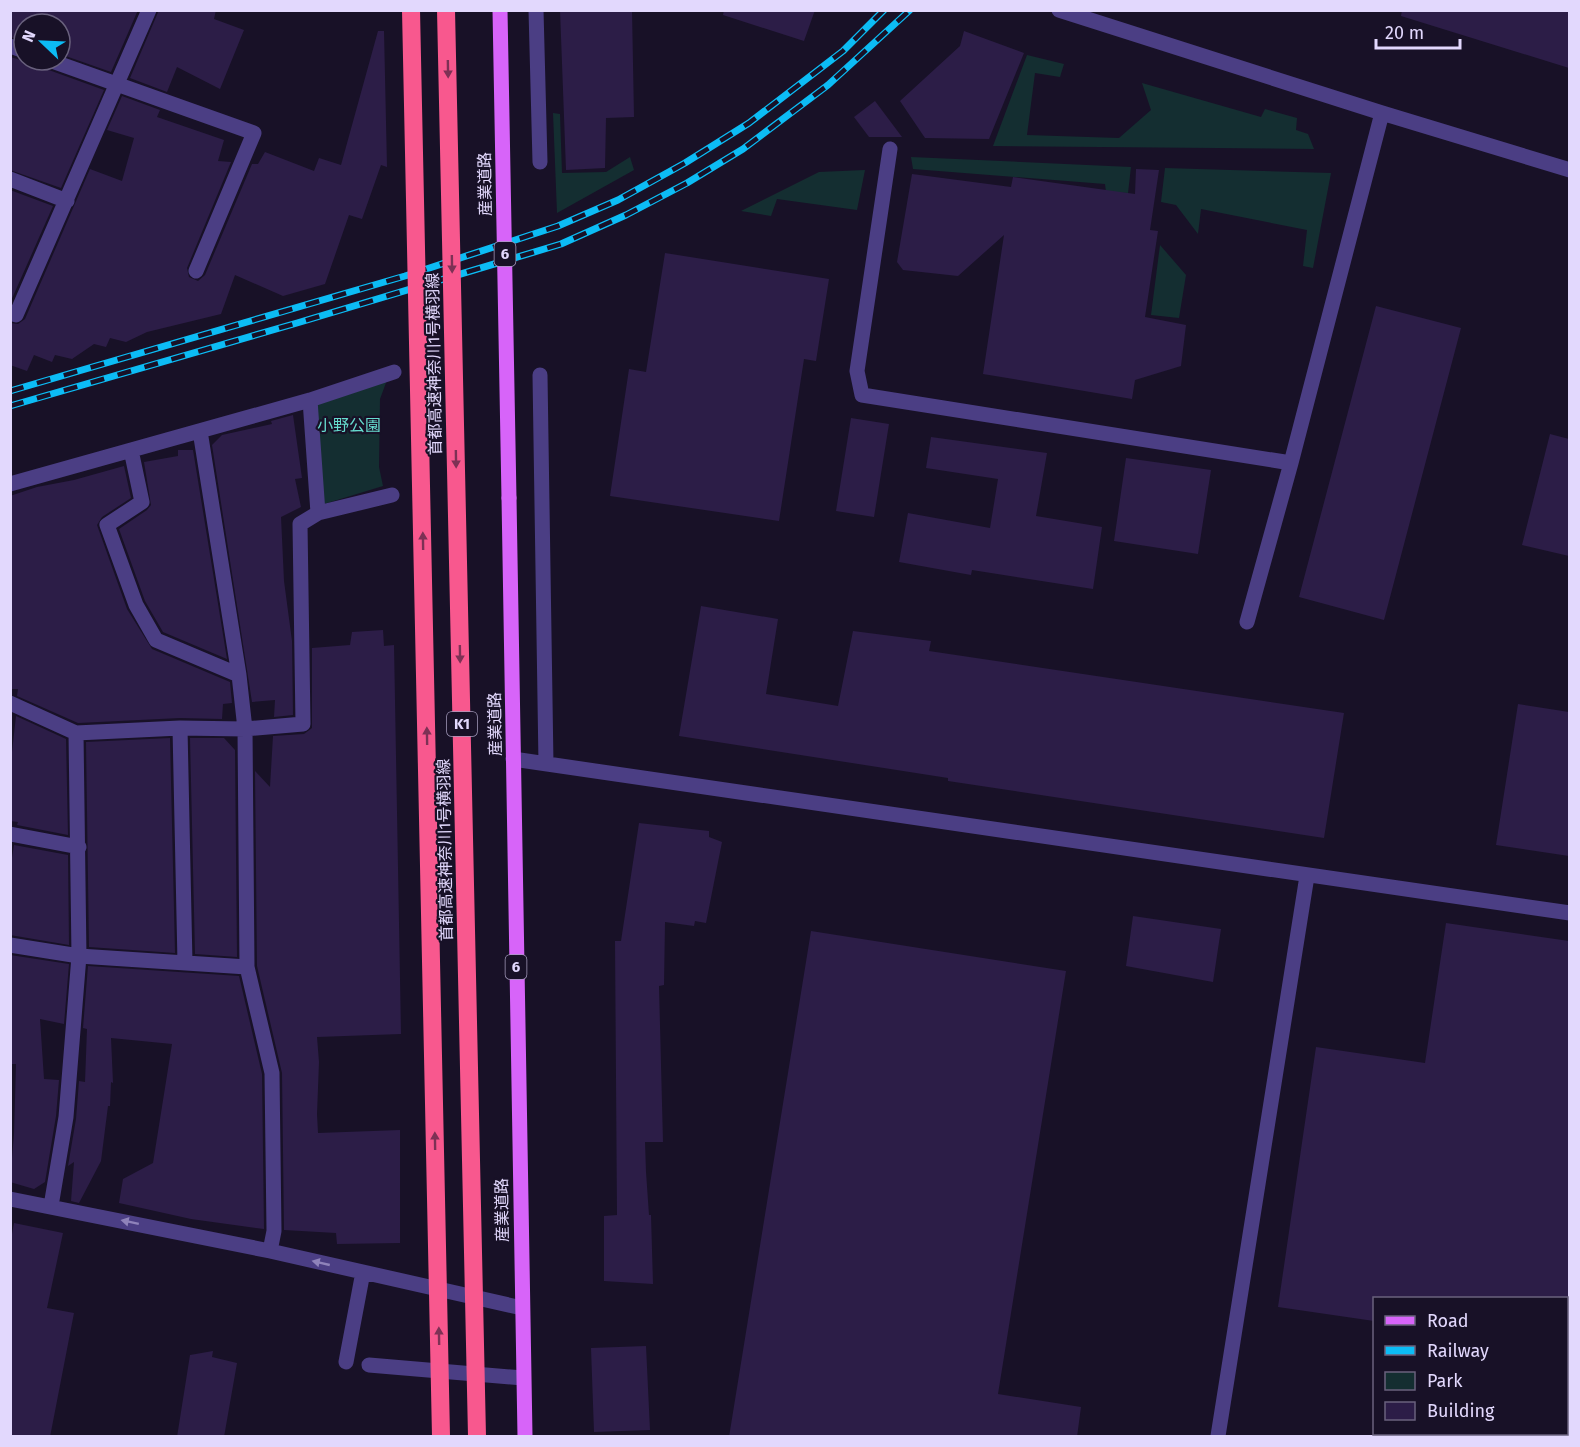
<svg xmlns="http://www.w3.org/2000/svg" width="1580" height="1447" font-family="'Fira Sans','Noto Sans JP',sans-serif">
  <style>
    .green { fill: #142e31 }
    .building { fill: #2c1d47 }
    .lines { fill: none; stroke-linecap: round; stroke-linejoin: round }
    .minor { stroke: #4b3e84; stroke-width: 15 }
    .major { stroke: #d764f9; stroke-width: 15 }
    .rail-casing { stroke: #0cbcf5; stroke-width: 7 }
    .rail { stroke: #181127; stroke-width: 4.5; stroke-dasharray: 14; stroke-linecap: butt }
    .major-bridge { stroke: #d764f9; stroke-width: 15 }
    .highway-bridge { stroke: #f8588e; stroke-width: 18 }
    .oneway { fill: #7d3155 }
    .oneway2 { fill: #8f83ba }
    .labels { text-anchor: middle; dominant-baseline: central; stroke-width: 4.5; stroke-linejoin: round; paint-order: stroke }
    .shield { fill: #181127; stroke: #a59cbd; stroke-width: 1.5 }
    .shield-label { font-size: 15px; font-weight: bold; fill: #e2d8fd }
    .street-label { font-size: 16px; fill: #e2d8fd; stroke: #181127 }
    .park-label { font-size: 16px; fill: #66dccf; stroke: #181127 }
  </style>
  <rect width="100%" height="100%" fill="#181127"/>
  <path class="green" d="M 1027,55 L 1064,64 L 1060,77 L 1035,73 L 1027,135 L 1119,138 L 1151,110 L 1142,83 L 1261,117 L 1265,109 L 1297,118 L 1296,130 L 1308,134 L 1314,149 L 993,146 Z
    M 553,113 L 560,114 L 562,173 L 606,172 L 630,157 L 634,170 L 557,213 Z
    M 911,157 L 1131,167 L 1128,193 L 1106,192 L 1105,184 L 913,169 Z
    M 1165,168 L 1331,173 L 1313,268 L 1303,266 L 1307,230 L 1201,209 L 1198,234 L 1176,205 L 1161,202 Z
    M 865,170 L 857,210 L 777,199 L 771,216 L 741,211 L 819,172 Z
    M 1160,245 L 1186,275 L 1179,318 L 1151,315 Z
    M 387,380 L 380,399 L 379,467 L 383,486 L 324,504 L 317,404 Z"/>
  <path class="building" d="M 10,10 L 138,10 L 111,72 L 60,54 L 60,24 L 24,24 L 24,41 L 10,37 Z
    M 159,10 L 216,10 L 214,19 L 244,30 L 220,89 L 177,67 L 167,92 L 130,78 Z
    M 560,10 L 632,10 L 634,117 L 606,118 L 605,168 L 566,170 Z
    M 724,10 L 815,10 L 804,41 L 723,15 Z
    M 1402,10 L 1569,10 L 1569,68 L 1401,16 Z
    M 378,31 L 384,31 L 387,167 L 381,165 L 362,219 L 349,215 L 325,284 L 283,296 L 235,275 L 221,314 L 147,332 L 126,342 L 110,338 L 106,347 L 94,344 L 72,359 L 55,355 L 52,362 L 34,355 L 27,371 L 10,365 L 10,323 L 18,324 L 25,319 L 90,169 L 122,181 L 134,138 L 107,130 L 122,96 L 160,110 L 157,117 L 224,140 L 218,161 L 231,162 L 187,268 L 189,277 L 198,281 L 205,275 L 252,164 L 258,164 L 265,152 L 314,171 L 319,158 L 341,165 Z
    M 964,31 L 1024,53 L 989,139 L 925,138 L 900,101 L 960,46 Z
    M 10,57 L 21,60 L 39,60 L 41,66 L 46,69 L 104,90 L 61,188 L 10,170 Z
    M 875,101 L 902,137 L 869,137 L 854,117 Z
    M 1136,169 L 1159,170 L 1150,230 L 1158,231 L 1145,317 L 1186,325 L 1181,366 L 1135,380 L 1132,399 L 983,374 L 1004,235 L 958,276 L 903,270 L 897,262 L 912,174 L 1011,187 L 1013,177 L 1135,194 Z
    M 10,190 L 53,206 L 10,303 Z
    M 665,253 L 829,279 L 816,361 L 804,359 L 779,521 L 610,496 L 629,369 L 646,372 Z
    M 1376,306 L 1461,328 L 1384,620 L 1299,597 Z
    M 293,415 L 302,478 L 295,479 L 301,507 L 281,517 L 284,581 L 292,641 L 293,715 L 274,717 L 275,700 L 252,702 L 212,445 L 222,435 L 272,424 L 271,421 Z
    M 851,418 L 889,424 L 874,517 L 836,511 Z
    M 1550,434 L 1569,439 L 1569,556 L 1522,545 Z
    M 931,437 L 1047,453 L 1036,516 L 1102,527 L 1093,589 L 972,570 L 971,575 L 899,562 L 908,513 L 990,528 L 998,479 L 926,468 Z
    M 178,450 L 193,450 L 227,659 L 163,632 L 145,601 L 119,529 L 147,510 L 151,505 L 144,462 L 178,456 Z
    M 1126,458 L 1211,470 L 1198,554 L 1114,541 Z
    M 124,466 L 131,498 L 102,517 L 97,525 L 127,609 L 152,649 L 230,682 L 232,703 L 223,704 L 222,719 L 180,718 L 78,723 L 17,696 L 18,689 L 10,689 L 10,496 L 37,487 L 74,480 Z
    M 701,606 L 778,619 L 766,694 L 838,706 L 853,631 L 931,641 L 929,651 L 1344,713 L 1324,838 L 948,781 L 948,778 L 679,736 Z
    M 383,630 L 384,646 L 394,645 L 401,1034 L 317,1037 L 319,1062 L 317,1114 L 318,1133 L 400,1130 L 400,1243 L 337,1244 L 336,1233 L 284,1230 L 282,1073 L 257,966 L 255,771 L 270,787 L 273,736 L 304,734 L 312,728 L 312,648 L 350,645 L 352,632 Z
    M 1518,704 L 1569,712 L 1569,856 L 1496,845 Z
    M 16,716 L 66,739 L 68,835 L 17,825 L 18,822 L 10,821 L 10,770 Z
    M 170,738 L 175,953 L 89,947 L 86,742 Z
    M 190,738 L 224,738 L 235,750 L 237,957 L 195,954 Z
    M 639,823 L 709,831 L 709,837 L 722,842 L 706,923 L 695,921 L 694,926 L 665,922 L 664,985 L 659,986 L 663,1142 L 645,1142 L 646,1172 L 649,1215 L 651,1215 L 653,1284 L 604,1281 L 604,1216 L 617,1215 L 615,941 L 621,941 Z
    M 14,845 L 68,855 L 69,945 L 10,935 L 10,870 Z
    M 1133,916 L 1221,929 L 1213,982 L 1126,966 Z
    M 1446,923 L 1569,941 L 1569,1299 L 1374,1299 L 1374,1321 L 1278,1307 L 1316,1047 L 1425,1063 Z
    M 811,931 L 1066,971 L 998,1394 L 1081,1407 L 1077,1437 L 729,1437 Z
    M 10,955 L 69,964 L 64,1024 L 40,1019 L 44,1079 L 59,1080 L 56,1116 L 45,1182 L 34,1189 L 10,1182 L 14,1134 L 16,1064 L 10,1064 Z
    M 88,966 L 239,976 L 262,1074 L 264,1229 L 191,1219 L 119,1203 L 123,1179 L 153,1163 L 172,1044 L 111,1038 L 113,1083 L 111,1082 L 110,1106 L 108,1106 L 101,1161 L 79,1203 L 71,1201 L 74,1162 L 68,1166 L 76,1119 L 79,1081 L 85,1082 L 87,1029 L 83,1028 Z
    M 14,1223 L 63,1233 L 47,1308 L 74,1313 L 50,1437 L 10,1437 L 10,1245 Z
    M 646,1346 L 650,1430 L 594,1432 L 591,1348 Z
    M 213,1351 L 212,1357 L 237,1363 L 224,1437 L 177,1437 L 190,1355 Z"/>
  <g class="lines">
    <path class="minor" d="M 536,10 L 540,162
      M 1059,10 L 1382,113 L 1570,170
      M 10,46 L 24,51
      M 49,60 L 254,133 L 196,271
      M 890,149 L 857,371 L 862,395 L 1291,463
      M 10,179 L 67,201
      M 10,313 L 16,315 L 149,10
      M 540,375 L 546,764
      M 200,431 L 239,675 L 245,729 L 247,967
      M 131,450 L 142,502 L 107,525 L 136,605 L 156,640 L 239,675
      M 10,484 L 310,400 L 394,372
      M 318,513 L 392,495
      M 1247,622 L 1291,463 L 1382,113
      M 10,703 L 76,733 L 180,728 L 245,729 L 303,724 L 300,524 L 318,513 L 310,400
      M 180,728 L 185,963
      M 513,759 L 1570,913
      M 10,834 L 79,847
      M 10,945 L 79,956 L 247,967 L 272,1073 L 274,1231 L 270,1251
      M 10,1199 L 270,1251 L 522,1308
      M 51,1206 L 66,1117 L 79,956 L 76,733
      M 346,1362 L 363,1272
      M 369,1365 L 523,1378
      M 1218,1436 L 1307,876"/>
    <path class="major" d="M 509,498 L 525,1436"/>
    <defs>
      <path id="rail" d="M 10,391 L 405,276 L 558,226 L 618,200 L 685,163 L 749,123 L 843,51 L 884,10
        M 10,406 L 297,323 L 561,244 L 626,215 L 687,183 L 743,149 L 828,85 L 910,10"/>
    </defs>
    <use href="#rail" class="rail-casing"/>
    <use href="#rail" class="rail"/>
    <path class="major-bridge" d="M 500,10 L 509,498"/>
    <path class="highway-bridge" d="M 411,10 L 441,1436
      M 446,10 L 477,1436"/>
  </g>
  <defs><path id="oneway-solid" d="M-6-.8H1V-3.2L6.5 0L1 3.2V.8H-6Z" transform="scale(1.5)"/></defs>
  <g class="oneway">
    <use href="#oneway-solid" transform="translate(448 69) rotate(89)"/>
    <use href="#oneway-solid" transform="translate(452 264) rotate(89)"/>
    <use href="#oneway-solid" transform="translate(456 459) rotate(89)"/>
    <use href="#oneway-solid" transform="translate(423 541) rotate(-91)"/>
    <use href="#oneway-solid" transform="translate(460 654) rotate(89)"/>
    <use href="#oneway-solid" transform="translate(427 736) rotate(-91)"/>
    <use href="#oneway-solid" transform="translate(435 1141) rotate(-91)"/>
    <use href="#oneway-solid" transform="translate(439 1336) rotate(-91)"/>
  </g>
  <g class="oneway2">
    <use href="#oneway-solid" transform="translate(130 1222) rotate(-168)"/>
    <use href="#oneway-solid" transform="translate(321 1263) rotate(-167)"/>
  </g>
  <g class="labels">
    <g class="shield">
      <rect x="494.5" y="242" width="21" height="24" rx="4.5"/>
      <rect x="447" y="712" width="30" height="24" rx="4.5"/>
      <rect x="505.5" y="955" width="21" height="24" rx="4.5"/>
    </g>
    <g class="shield-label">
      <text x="505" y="254">6</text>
      <text x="462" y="724">K1</text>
      <text x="516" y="967">6</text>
    </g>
    <g class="street-label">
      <text transform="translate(485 184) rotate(-91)">産業道路</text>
      <text transform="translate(434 364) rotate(-91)">首都高速神奈川1号横羽線</text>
      <text transform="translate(495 724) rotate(-91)">産業道路</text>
      <text transform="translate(445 850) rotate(-91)">首都高速神奈川1号横羽線</text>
      <text transform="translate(502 1210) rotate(-91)">産業道路</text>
    </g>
    <g class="park-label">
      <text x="349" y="425">小野公園</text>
    </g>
  </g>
  <rect width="1580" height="1447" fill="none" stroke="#e2d8fd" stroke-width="24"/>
  <rect x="1373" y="1297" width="195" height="138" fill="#181127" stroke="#69617d" stroke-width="1.5"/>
  <rect x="1385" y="1316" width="30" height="9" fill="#d764f9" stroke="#69617d" stroke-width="1.5"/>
  <text x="1427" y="1327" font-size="18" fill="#e2d8fd">Road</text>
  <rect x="1385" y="1346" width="30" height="9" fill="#0cbcf5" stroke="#69617d" stroke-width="1.5"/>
  <text x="1427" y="1357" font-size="18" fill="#e2d8fd">Railway</text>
  <rect x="1385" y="1372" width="30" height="18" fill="#142e31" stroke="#69617d" stroke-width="1.5"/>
  <text x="1427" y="1387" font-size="18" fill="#e2d8fd">Park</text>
  <rect x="1385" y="1402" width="30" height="18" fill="#2c1d47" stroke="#69617d" stroke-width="1.5"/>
  <text x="1427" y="1417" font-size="18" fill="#e2d8fd">Building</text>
  <g transform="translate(42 42) rotate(293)"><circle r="28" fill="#181127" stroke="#69617d" stroke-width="1.5"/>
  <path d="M0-4.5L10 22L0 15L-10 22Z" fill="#0cbcf5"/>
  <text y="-9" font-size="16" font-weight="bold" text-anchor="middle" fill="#e2d8fd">N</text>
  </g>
  <path d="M1376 39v9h84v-9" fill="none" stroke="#e2d8fd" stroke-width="3"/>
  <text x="1385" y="39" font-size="18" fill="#e2d8fd" stroke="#181127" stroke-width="4.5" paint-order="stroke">20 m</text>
</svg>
